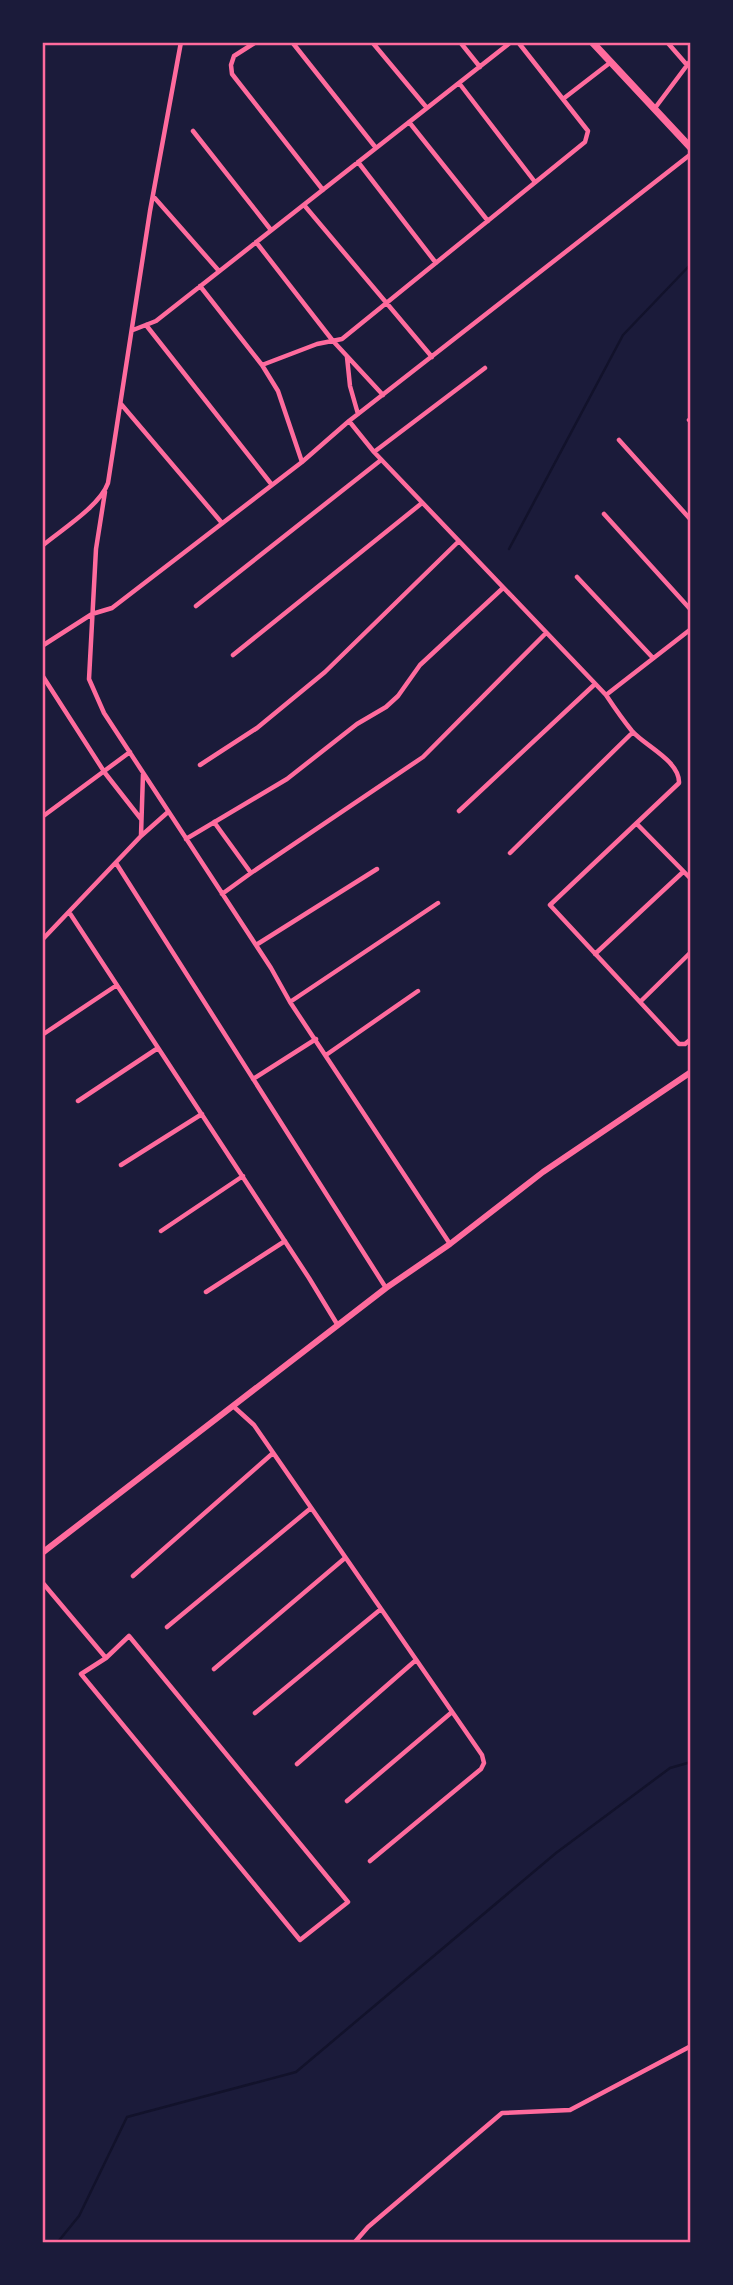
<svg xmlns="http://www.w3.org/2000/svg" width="733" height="2285" font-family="Poppins,sans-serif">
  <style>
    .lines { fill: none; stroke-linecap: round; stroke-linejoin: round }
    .stream { stroke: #12122b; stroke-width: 2.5 }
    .minor { stroke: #ff6b9d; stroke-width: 4.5 }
    .tertiary { stroke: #ff6b9d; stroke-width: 6 }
    .secondary { stroke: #ff6b9d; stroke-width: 7 }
    .neatline { fill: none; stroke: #ff6b9d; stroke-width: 2.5 }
  </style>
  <rect width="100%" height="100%" fill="#1b1b3a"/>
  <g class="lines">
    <path class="stream" d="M 509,549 L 623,335 L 691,264
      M 57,2243 L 79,2216 L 127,2117 L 296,2072 L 556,1853 L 670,1768 L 691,1762"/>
    <path class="minor" d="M 256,42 L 234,56 L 231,65 L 232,74 L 323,190
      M 292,42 L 376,148
      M 372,42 L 427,108
      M 460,42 L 480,67
      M 667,42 L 687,65
      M 459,83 L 535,182
      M 563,99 L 611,62
      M 655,108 L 691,60
      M 409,122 L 488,221
      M 193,131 L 271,230
      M 691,154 L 349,421 L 374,452 L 606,695 C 614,707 623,720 632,731 C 645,746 680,761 679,783 L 550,905 L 679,1044 L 685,1044 L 691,1039
      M 358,162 L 436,263
      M 153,196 L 219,271
      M 304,205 L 432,357
      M 256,242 L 333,341 L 383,395
      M 200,286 L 262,365 L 278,391 L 302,462
      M 146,325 L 272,485
      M 133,330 L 156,321 L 511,42
      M 347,357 L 350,386 L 358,414
      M 262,365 L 317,344 L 342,339 L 585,142 L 588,131 L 518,42
      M 121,404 L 222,523
      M 689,420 L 691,422
      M 619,440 L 691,520
      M 374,452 L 485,368
      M 105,492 L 96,549 L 89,679 L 104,713 L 271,968 L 290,1002 L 450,1244
      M 604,514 L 691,610
      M 42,546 C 61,530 100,506 108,483 L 150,211 L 181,42
      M 577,577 L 653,658
      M 196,606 L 381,460
      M 42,646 L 92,614 L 112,608 L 302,462 L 349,421
      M 233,655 L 422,503
      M 42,675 L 105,773 L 141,819
      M 606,695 L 691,629
      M 200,765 L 257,728 L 325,672 L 459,541
      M 459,811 L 595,684
      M 42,817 L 130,752
      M 214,822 L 251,873 L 423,757 L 546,633
      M 637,824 L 691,879
      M 141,835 L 143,774
      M 186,839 L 287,779 L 357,724 L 386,707 L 398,696 L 420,665 L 503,588
      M 510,853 L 633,732
      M 116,863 L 386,1288
      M 222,894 L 251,873
      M 69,912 L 309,1278 L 337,1324
      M 42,940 L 141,836 L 168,812
      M 256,945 L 377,869
      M 595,954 L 683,872
      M 290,1002 L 438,903
      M 640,1002 L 691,952
      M 42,1035 L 117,985
      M 326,1055 L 418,991
      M 253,1079 L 316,1039
      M 78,1101 L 158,1048
      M 121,1165 L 202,1114
      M 161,1231 L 243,1176
      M 206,1292 L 285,1241
      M 233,1406 L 254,1425 L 482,1755 L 484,1763 L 481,1769 L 370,1861
      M 133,1576 L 273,1453
      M 42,1582 L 106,1658
      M 167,1627 L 311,1508
      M 129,1636 L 348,1902 L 300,1940 L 81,1674 L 106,1658 Z
      M 214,1669 L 345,1558
      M 255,1713 L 381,1609
      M 297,1764 L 416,1660
      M 347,1801 L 452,1712
      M 354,2243 L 368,2227 L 502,2113 L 570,2110 L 691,2046"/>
    <path class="tertiary" d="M 42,1553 L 386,1288 L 450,1244 L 543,1172 L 691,1072"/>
    <path class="secondary" d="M 592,42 L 691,148"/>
  </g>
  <rect width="733" height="2285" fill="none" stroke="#1b1b3a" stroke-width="88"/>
  <rect x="44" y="44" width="645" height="2197" class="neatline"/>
</svg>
